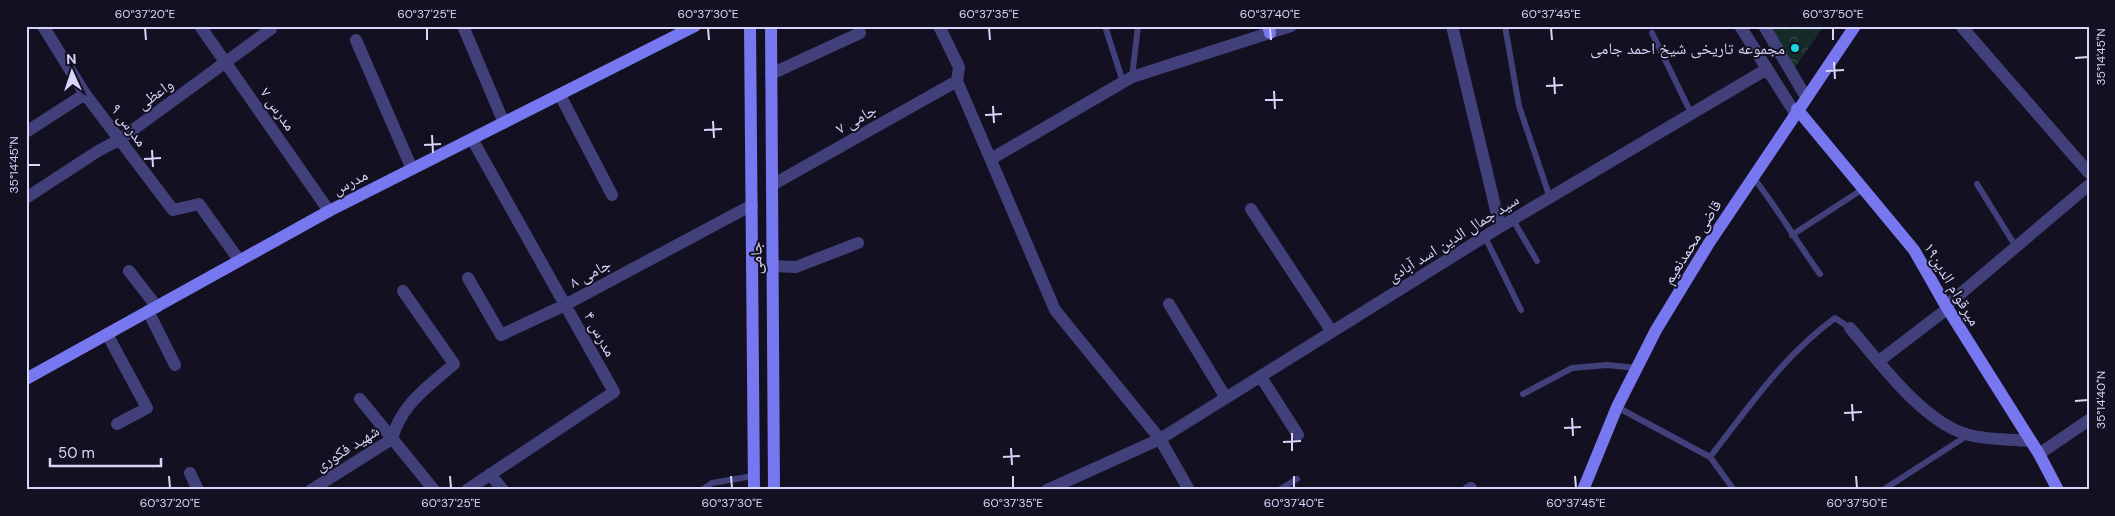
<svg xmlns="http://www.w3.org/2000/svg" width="2115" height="516" font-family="'DM Sans','Noto Naskh Arabic',sans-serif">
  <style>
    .park { fill: url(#park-crowns) }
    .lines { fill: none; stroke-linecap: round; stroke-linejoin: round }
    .lane { stroke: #41407b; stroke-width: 6 }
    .street { stroke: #41407b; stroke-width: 12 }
    .secondary { stroke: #7777f0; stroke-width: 12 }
    .ticks { fill: none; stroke: #d8d5fa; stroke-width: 2 }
    .poi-dot { fill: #1ad4e2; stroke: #131021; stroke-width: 2 }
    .labels { text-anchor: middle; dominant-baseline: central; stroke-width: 4; stroke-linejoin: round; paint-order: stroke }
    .poi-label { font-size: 16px; fill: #d8d5fa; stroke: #131021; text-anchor: end }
    .street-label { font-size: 16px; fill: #d8d5fa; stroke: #131021 }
    .neatline { fill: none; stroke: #d8d5fa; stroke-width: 2 }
    .ticks-label { font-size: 12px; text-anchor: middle; fill: #d8d5fa }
  </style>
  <defs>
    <pattern id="park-crowns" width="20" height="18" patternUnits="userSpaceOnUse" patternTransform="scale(1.25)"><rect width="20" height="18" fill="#142b29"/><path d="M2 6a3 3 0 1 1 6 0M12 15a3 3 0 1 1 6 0" fill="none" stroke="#354949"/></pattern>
  </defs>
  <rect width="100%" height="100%" fill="#131021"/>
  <path class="park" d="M 1768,26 L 1824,26 L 1793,70 Z"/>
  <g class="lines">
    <path class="lane" d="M 1105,26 L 1123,82
      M 1505,26 L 1519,106 L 1550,198
      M 1652,33 L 1691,113
      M 1132,77 L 1138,26
      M 1753,177 C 1777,208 1797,242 1820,274
      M 1977,184 L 2016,247
      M 1513,220 L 1537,261
      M 1792,235 L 1863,189
      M 1485,237 L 1521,310
      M 1523,394 L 1572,368 L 1607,365 L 1637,368
      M 1617,407 L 1710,457 L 1734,490
      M 1710,457 C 1749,407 1784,355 1835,318 L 1850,328
      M 702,490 L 712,483 L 753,476
      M 1279,490 L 1297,479
      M 1883,490 L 1968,435"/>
    <path class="street" d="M 43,26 L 85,94 L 173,210 L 199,204 L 239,260
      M 200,26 L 329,211
      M 463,26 L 504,123
      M 939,26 L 959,67 L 957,81
      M 1452,26 L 1500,227
      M 1740,26 L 1795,113
      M 1764,26 L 1806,97
      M 1961,26 L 2089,173
      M 356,40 L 412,169
      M 771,74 L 860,33
      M 957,81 L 1055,310 L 1160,439 L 1189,490
      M 560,95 L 612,195
      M 26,132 L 85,94
      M 991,159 L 1132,77 L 1291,26
      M 772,185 L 957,81
      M 26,198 L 98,151 L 119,140 L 271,29 L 271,26
      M 1251,209 L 1332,332
      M 773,266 L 796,267 L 858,243
      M 129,271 L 157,307
      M 468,278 L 501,335 L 565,305 L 752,205
      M 1169,304 L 1226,398
      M 1946,306 L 2089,185
      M 148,311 L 175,365
      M 1850,328 C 1880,362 1923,423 1969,435 C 1988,440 2011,439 2030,441
      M 107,334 L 147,408 L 117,424
      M 1879,361 L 1947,309
      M 1261,377 L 1298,435
      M 360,399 L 434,490
      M 2039,454 L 2089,420
      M 190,473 L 198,490
      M 490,474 L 503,490
      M 311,490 L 392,439 C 401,404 428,387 454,364 L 403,291
      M 467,490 L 614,392 L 472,139
      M 1047,490 L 1160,439 L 1500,227 L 1767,69
      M 1468,490 L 1471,488"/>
    <path class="secondary" d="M 750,26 L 754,490
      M 771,26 L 774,490
      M 1268,26 L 1270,33
      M 1797,109 L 1914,250 L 1946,306 L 2039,454 L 2058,490
      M 26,379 L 329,211 L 695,26
      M 1583,490 L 1617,407 L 1656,330 L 1709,243 L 1855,26"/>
  </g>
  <path class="ticks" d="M 145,28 L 146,40M 427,28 L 427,40M 708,28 L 709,40M 989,28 L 990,40M 1270,28 L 1271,40M 1551,28 L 1552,40M 1833,28 L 1833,40M 2075,58 L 2088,57M 1834,62 L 1835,79M 1826,71 L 1844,70M 1554,77 L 1555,94M 1546,86 L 1563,85M 1274,91 L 1275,109M 1265,100 L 1283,100M 993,106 L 994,123M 985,115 L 1002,114M 713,121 L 714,138M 704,130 L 722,129M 432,135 L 433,153M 424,145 L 441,144M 152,150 L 153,167M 144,159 L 161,158M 28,165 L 40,165M 2075,401 L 2088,400M 1852,404 L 1853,421M 1844,413 L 1862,412M 1572,418 L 1573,436M 1564,428 L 1581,427M 1292,433 L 1292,451M 1283,442 L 1301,441M 1011,448 L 1012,465M 1003,457 L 1020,456M 169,476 L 170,488M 450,476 L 451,488M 731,476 L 732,488M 1013,476 L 1013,488M 1294,476 L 1294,488M 1575,476 L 1576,488M 1856,476 L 1857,488"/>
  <circle class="poi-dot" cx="1795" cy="48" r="5"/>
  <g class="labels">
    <g class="poi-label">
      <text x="1785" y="48">مجموعه تاریخی شیخ احمد جامی</text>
    </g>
    <g class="street-label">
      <text transform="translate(155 94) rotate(-36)">واعظی</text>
      <text transform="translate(278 109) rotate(55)">مدرس ۷</text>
      <text transform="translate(856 119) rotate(-29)">جامی ۷</text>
      <text transform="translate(129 125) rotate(53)">مدرس ۹</text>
      <text transform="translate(350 182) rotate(-27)">مدرس</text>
      <text transform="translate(1453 238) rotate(-32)">سید جمال الدین اسد آبادی</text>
      <text transform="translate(1692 242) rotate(-58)">قاضی محمدنعیم</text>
      <text transform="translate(756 258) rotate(-91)">جامی</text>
      <text transform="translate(590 273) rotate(-28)">جامی ۸</text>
      <text transform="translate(1952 284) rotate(59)">میرقوام الدین۱۹</text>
      <text transform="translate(600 334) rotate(61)">مدرس ۴</text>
      <text transform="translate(347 448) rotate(-32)">شهید فکوری</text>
    </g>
  </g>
  <rect width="2115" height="516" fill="none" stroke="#131021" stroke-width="55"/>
  <g transform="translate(72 72) rotate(357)" stroke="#131021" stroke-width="4" paint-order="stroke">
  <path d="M0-4L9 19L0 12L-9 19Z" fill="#d8d5fa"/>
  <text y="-8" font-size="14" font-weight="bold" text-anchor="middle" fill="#d8d5fa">N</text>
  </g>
  <path d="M50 458v8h111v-8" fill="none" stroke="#d8d5fa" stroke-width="2.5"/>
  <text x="58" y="458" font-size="15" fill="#d8d5fa" stroke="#131021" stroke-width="4" paint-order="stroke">50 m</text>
  <rect x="28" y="28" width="2060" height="460" class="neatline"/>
  <g class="ticks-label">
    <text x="145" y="18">60°37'20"E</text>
    <text x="427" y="18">60°37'25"E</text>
    <text x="708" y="18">60°37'30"E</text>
    <text x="989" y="18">60°37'35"E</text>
    <text x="1270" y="18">60°37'40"E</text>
    <text x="1551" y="18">60°37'45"E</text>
    <text x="1833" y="18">60°37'50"E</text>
    <text transform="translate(2101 57) rotate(-90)" y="4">35°14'45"N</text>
    <text transform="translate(14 165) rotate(-90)" y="4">35°14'45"N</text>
    <text transform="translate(2101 400) rotate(-90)" y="4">35°14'40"N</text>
    <text x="170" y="507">60°37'20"E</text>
    <text x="451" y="507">60°37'25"E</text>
    <text x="732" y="507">60°37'30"E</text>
    <text x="1013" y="507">60°37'35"E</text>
    <text x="1294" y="507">60°37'40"E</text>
    <text x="1576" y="507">60°37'45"E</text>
    <text x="1857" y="507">60°37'50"E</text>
  </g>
</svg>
